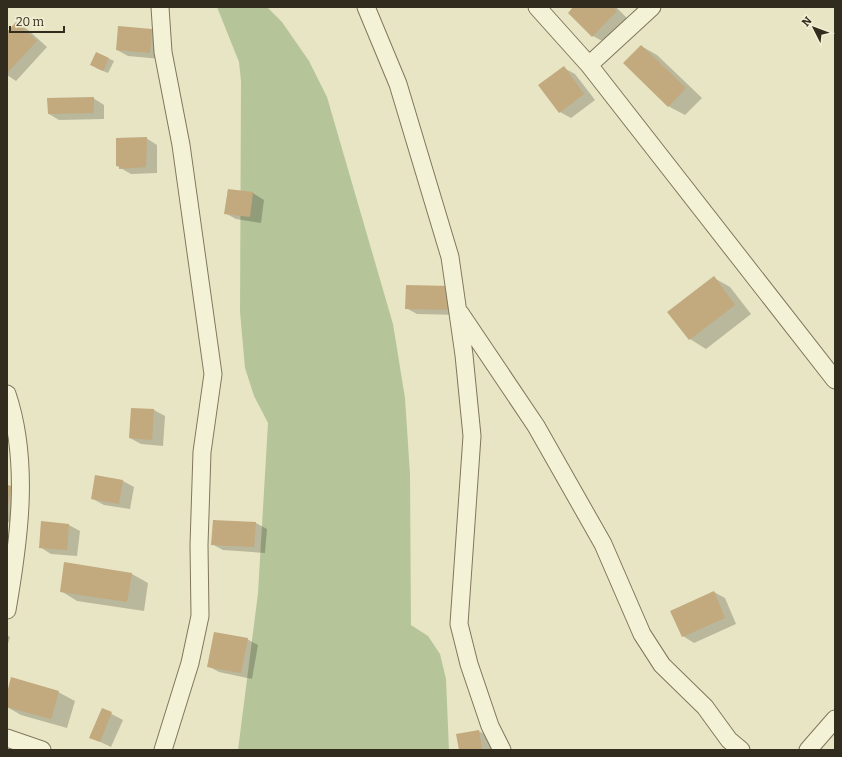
<svg xmlns="http://www.w3.org/2000/svg" width="842" height="757" font-family="Bitter,serif">
  <style>
    .green { fill: #b6c599 }
    .shadow { fill: #0003 }
    .building { fill: #c2a97e }
    .lines { fill: none; stroke-linecap: round; stroke-linejoin: round }
    .street-casing { stroke: #80775c; stroke-width: 19 }
    .street { stroke: #f4f2d6; stroke-width: 17 }
  </style>
  <rect width="100%" height="100%" fill="#e8e5c4"/>
  <path class="green" d="M 217,7 L 267,7 L 282,22 L 309,61 L 327,97 L 393,324 L 405,398 L 410,474 L 411,625 L 428,636 L 440,654 L 446,679 L 449,750 L 238,750 L 258,593 L 268,423 L 254,396 L 245,368 L 240,312 L 241,81 L 239,62 Z"/>
  <path class="shadow" d="M 287,7 L 306,7 L 306,8 L 289,8 Z
    M 575,7 L 616,7 L 627,18 L 604,42 L 593,36 Z
    M 16,23 L 27,29 L 47,47 L 16,81 L 7,75 L 7,33 Z
    M 152,30 L 163,36 L 161,59 L 128,56 L 117,50 Z
    M 641,46 L 657,55 L 702,98 L 685,115 L 668,106 Z
    M 97,53 L 114,61 L 108,73 L 96,68 Z
    M 564,68 L 575,74 L 595,100 L 571,118 L 560,112 Z
    M 93,98 L 104,105 L 104,119 L 59,120 L 49,114 Z
    M 146,138 L 157,145 L 157,173 L 131,174 L 117,166 Z
    M 228,190 L 253,193 L 264,200 L 261,223 L 236,219 L 225,213 Z
    M 714,278 L 730,287 L 751,314 L 706,349 L 690,339 L 669,312 Z
    M 407,286 L 461,315 L 417,314 L 406,308 Z
    M 132,409 L 154,410 L 165,416 L 163,446 L 141,444 L 130,438 Z
    M 96,476 L 123,481 L 134,487 L 130,509 L 104,505 L 93,499 Z
    M 7,486 L 12,487 L 16,524 L 7,522 Z
    M 256,523 L 267,529 L 265,553 L 223,550 L 212,544 Z
    M 69,525 L 80,531 L 77,556 L 51,554 L 40,547 Z
    M 132,574 L 148,583 L 144,611 L 77,601 L 61,591 Z
    M 714,592 L 725,598 L 736,624 L 694,643 L 683,636 Z
    M 7,635 L 10,637 L 7,647 Z
    M 247,639 L 258,645 L 252,679 L 219,672 L 208,666 Z
    M 58,692 L 75,701 L 67,728 L 21,715 L 7,707 L 7,696 Z
    M 102,709 L 123,720 L 111,747 L 90,737 Z
    M 479,731 L 490,738 L 492,750 L 460,750 Z"/>
  <path class="building" d="M 573,7 L 613,7 L 617,11 L 592,37 L 568,13 Z
    M 16,22 L 37,41 L 7,73 L 7,32 Z
    M 118,26 L 152,29 L 150,53 L 116,50 Z
    M 641,45 L 686,88 L 668,107 L 623,63 Z
    M 96,52 L 109,58 L 103,71 L 90,65 Z
    M 564,66 L 584,94 L 559,113 L 538,85 Z
    M 94,97 L 94,113 L 48,114 L 47,98 Z
    M 147,137 L 146,167 L 119,169 L 119,166 L 116,166 L 116,138 Z
    M 228,189 L 253,192 L 250,217 L 224,214 Z
    M 714,276 L 735,305 L 689,340 L 667,312 Z
    M 406,285 L 451,286 L 451,310 L 405,309 Z
    M 131,408 L 154,409 L 152,440 L 129,438 Z
    M 95,475 L 123,480 L 119,504 L 91,499 Z
    M 7,485 L 12,486 L 8,505 L 7,505 Z
    M 213,520 L 256,522 L 254,547 L 211,545 Z
    M 41,521 L 69,524 L 67,550 L 39,548 Z
    M 64,562 L 132,573 L 127,602 L 60,592 Z
    M 714,591 L 725,618 L 682,637 L 670,611 Z
    M 214,632 L 248,638 L 241,673 L 207,667 Z
    M 11,677 L 59,691 L 51,719 L 7,707 L 7,693 Z
    M 102,708 L 112,712 L 100,742 L 89,738 Z
    M 479,730 L 482,750 L 459,750 L 456,734 Z"/>
  <g class="lines">
    <defs>
      <path id="street" d="M 160,7 L 163,52 L 181,145 L 213,374 L 202,452 L 199,545 L 200,616 L 190,663 L 163,750
        M 366,7 L 398,84 L 450,257 L 464,355 L 472,436 L 459,624 L 469,664 L 490,726 L 502,750
        M 537,7 L 589,65 L 835,380
        M 589,65 L 652,7
        M 460,313 L 536,426 L 603,544 L 642,634 L 662,665 L 705,707 L 729,740 L 741,750
        M 7,394 C 30,462 19,541 7,610
        M 7,738 L 42,750
        M 808,750 L 835,719"/>
    </defs>
    <use href="#street" class="street-casing"/>
    <use href="#street" class="street"/>
  </g>
  <rect width="842" height="757" fill="none" stroke="#322c1f" stroke-width="16"/>
  <g transform="translate(814 28) rotate(312)" stroke="#f1eed2" stroke-width="3" paint-order="stroke">
  <path d="M0-3L7 15L0 10L-7 15Z" fill="#322c1f"/>
  <text y="-6" font-size="11" font-weight="bold" text-anchor="middle" fill="#322c1f">N</text>
  </g>
  <path d="M10 26v6h54v-6" fill="none" stroke="#322c1f" stroke-width="2"/>
  <text x="16" y="26" font-size="12" fill="#322c1f" stroke="#f1eed2" stroke-width="3" paint-order="stroke">20 m</text>
</svg>
